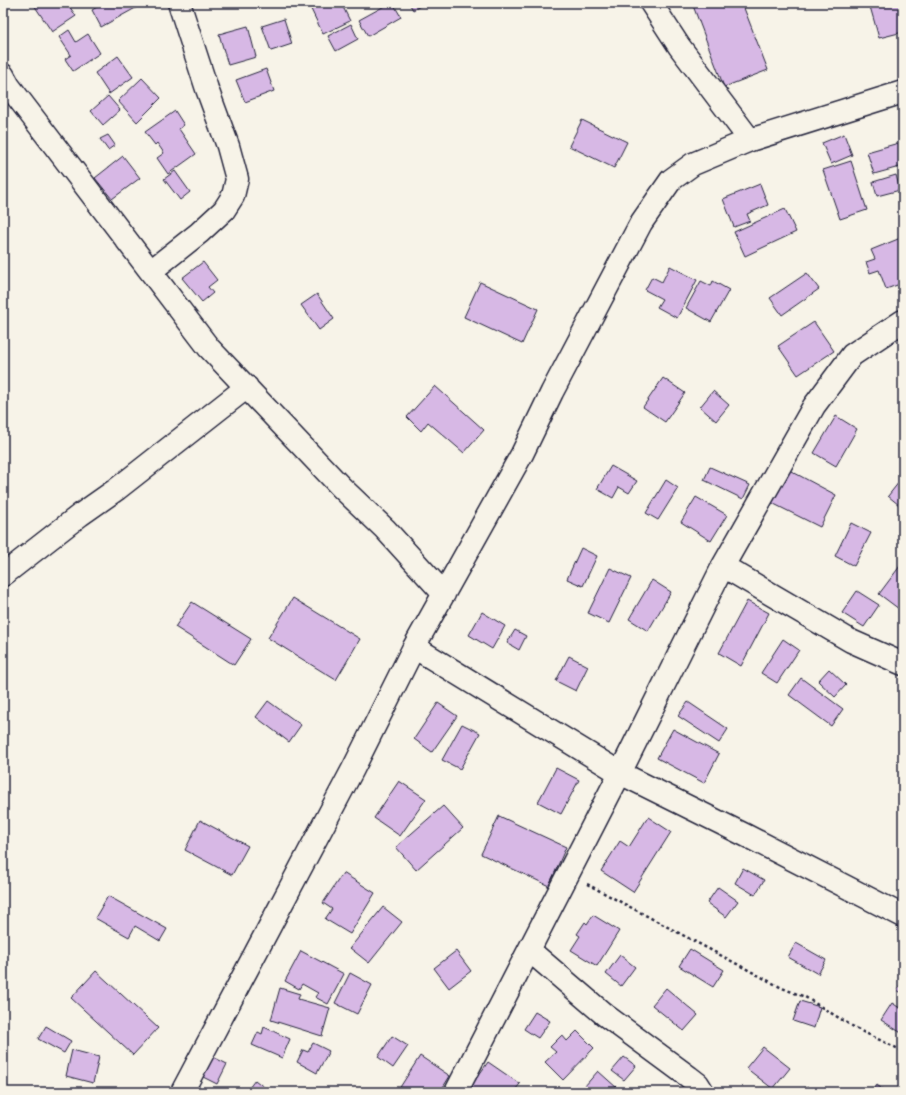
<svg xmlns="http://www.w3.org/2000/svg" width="906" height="1095" font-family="'Indie Flower',sans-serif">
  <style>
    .building { fill: #d7b8e5; stroke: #22223b }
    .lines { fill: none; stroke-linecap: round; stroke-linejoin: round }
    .street-casing { stroke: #22223b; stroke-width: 25 }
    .path { stroke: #22223b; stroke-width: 2.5; stroke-dasharray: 3 3; stroke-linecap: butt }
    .street { stroke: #f7f3e8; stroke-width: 22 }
  </style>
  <rect width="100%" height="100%" fill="#f7f3e8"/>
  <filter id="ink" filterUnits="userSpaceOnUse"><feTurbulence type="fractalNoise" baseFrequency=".025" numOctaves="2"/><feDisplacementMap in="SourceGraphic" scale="8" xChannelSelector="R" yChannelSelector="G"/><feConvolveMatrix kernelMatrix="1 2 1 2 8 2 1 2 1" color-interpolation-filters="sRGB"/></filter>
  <g filter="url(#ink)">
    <path class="building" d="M 38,3 L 67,3 L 76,16 L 52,32 L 34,5 Z
      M 104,3 L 140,3 L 141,5 L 101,27 L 92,10 Z
      M 308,3 L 341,3 L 350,21 L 323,34 Z
      M 390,3 L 393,3 L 401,17 L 368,36 L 359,20 Z
      M 409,3 L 426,3 L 413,10 Z
      M 692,3 L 742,3 L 768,70 L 724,87 Z
      M 869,3 L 903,3 L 903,32 L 879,38 Z
      M 284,19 L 292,44 L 271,51 L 262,26 Z
      M 351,24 L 358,39 L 336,51 L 328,36 Z
      M 248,26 L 256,57 L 228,65 L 219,34 Z
      M 69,30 L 76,42 L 88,34 L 100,53 L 73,71 L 65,59 L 71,55 L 59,37 Z
      M 118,56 L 133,77 L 109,94 L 95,73 Z
      M 266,69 L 274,91 L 245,102 L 236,80 Z
      M 142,78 L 161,98 L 137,122 L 118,101 Z
      M 108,96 L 120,110 L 103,125 L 91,111 Z
      M 175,111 L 184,125 L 179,129 L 196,154 L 168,174 L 157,158 L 164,153 L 157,143 L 155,145 L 145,132 Z
      M 582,120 L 627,142 L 614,168 L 569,146 Z
      M 844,134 L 852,155 L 831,164 L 822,143 Z
      M 108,135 L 115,145 L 108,150 L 100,139 Z
      M 902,142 L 903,166 L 874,174 L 867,152 Z
      M 123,156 L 140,178 L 112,199 L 95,178 Z
      M 851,161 L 867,210 L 840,219 L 823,170 Z
      M 175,171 L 190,192 L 180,200 L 164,179 Z
      M 896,175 L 900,190 L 877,196 L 873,182 Z
      M 760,184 L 768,205 L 747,214 L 750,221 L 734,227 L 723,199 Z
      M 785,209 L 796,232 L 745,256 L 734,232 Z
      M 903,237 L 903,283 L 886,289 L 879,270 L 870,273 L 866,262 L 875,259 L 871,250 Z
      M 203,262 L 217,280 L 208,287 L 213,293 L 202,302 L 182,278 Z
      M 670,266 L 697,280 L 677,318 L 657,307 L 662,299 L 645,290 L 652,277 L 662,282 Z
      M 807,273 L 819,289 L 782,315 L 770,298 Z
      M 701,281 L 711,286 L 713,281 L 729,290 L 711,322 L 686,308 Z
      M 480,282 L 538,309 L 522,344 L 464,317 Z
      M 317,294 L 334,319 L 319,330 L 301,305 Z
      M 814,322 L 834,351 L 798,375 L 778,346 Z
      M 663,378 L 685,393 L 665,422 L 643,407 Z
      M 435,386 L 484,430 L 464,453 L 428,422 L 421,431 L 407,417 Z
      M 713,391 L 729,405 L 716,421 L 700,407 Z
      M 836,416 L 857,429 L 836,466 L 814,453 Z
      M 611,466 L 637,481 L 629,493 L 619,487 L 613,498 L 597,489 Z
      M 710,467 L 750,485 L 743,499 L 704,480 Z
      M 789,470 L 836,495 L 820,527 L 772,503 Z
      M 903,477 L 903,500 L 899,505 L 888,496 Z
      M 666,480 L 678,488 L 658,520 L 646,513 Z
      M 696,497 L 727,515 L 711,541 L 681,522 Z
      M 851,523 L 871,533 L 854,566 L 835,556 Z
      M 581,548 L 597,556 L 583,586 L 567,579 Z
      M 903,562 L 903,612 L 879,594 Z
      M 610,568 L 631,578 L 609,623 L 588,613 Z
      M 652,580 L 671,592 L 648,631 L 629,619 Z
      M 857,591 L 879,605 L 864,627 L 842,613 Z
      M 293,598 L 360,639 L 336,680 L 268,638 Z
      M 747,601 L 769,613 L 741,666 L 719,653 Z
      M 192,602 L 251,639 L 234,665 L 175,627 Z
      M 482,612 L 505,626 L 492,649 L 469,635 Z
      M 515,630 L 526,636 L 519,650 L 507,643 Z
      M 783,639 L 799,650 L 777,683 L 761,673 Z
      M 569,656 L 588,666 L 576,691 L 556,681 Z
      M 829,669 L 846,685 L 835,697 L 818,681 Z
      M 801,678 L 843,709 L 831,726 L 789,695 Z
      M 268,701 L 301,725 L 289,742 L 256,717 Z
      M 688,702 L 728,729 L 719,743 L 678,716 Z
      M 438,703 L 457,716 L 432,752 L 414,739 Z
      M 462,724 L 480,733 L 460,769 L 442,760 Z
      M 673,729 L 719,754 L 704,783 L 657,758 Z
      M 556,768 L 579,780 L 561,814 L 538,802 Z
      M 399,781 L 426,799 L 400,836 L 374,818 Z
      M 443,806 L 463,828 L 416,870 L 396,847 Z
      M 499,816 L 566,847 L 549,886 L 481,854 Z
      M 648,817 L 671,832 L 633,892 L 601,871 L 620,841 L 629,847 Z
      M 200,820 L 248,846 L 232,875 L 185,850 Z
      M 743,868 L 764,880 L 755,895 L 735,883 Z
      M 343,873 L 375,893 L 350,934 L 325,919 L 332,909 L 323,903 Z
      M 718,887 L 738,901 L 726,917 L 707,903 Z
      M 108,896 L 167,929 L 160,941 L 135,926 L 129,937 L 95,918 Z
      M 383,907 L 402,922 L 369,963 L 350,948 Z
      M 593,915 L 619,931 L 597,966 L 571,950 L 580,936 L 577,934 L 585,922 L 587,924 Z
      M 796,943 L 826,960 L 818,974 L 788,957 Z
      M 690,949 L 724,970 L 713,987 L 679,966 Z
      M 301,951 L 344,974 L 328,1004 L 315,997 L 318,993 L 302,984 L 299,989 L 285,981 Z
      M 456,951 L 471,971 L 449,988 L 434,968 Z
      M 620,955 L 635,967 L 621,986 L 606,974 Z
      M 96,971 L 158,1028 L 133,1055 L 71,998 Z
      M 350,973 L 372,985 L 357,1014 L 335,1003 Z
      M 903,981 L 903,994 L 897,990 Z
      M 280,988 L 300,994 L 298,999 L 330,1008 L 322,1036 L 271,1020 Z
      M 666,988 L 698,1015 L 684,1031 L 652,1005 Z
      M 800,1001 L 820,1007 L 814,1028 L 793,1021 Z
      M 892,1003 L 903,1010 L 903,1034 L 881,1020 Z
      M 535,1012 L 550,1021 L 538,1038 L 524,1029 Z
      M 46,1026 L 71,1041 L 64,1053 L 38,1039 Z
      M 264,1027 L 290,1039 L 282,1058 L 252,1045 L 258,1032 L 262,1034 Z
      M 577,1031 L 594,1048 L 563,1080 L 545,1062 L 556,1052 L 550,1047 L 562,1035 L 567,1041 Z
      M 392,1036 L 408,1046 L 393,1068 L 378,1057 Z
      M 313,1043 L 329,1051 L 317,1073 L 297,1062 L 303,1050 L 308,1052 Z
      M 763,1047 L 790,1068 L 773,1089 L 746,1068 Z
      M 72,1050 L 99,1057 L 93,1083 L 66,1076 Z
      M 201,1051 L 227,1064 L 217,1084 L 191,1071 Z
      M 420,1056 L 450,1076 L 440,1092 L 397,1092 Z
      M 624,1057 L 636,1066 L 624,1080 L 612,1071 Z
      M 488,1062 L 520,1084 L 515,1090 L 518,1092 L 467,1092 Z
      M 598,1071 L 617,1088 L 613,1092 L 589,1092 L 584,1087 Z
      M 255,1080 L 270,1092 L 246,1092 Z
      M 877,1085 L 886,1092 L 871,1092 Z
      M 808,1086 L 812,1092 L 799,1092 Z"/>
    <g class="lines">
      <defs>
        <path id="street" d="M 651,3 L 679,46 L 750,140
          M 3,75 L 9,86 L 209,348 L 341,487 L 385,529 L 444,594
          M 151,271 L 199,233 L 224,210 L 233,196 L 237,179 L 228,146 L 207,89 L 179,3
          M 723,566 L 851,641 L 903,664
          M 3,575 L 80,515 L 117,489 L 247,387
          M 414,647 L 620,773 L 745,835 L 903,916
          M 529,950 L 605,1015 L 689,1077 L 698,1084 L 703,1092
          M 182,1092 L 353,769 L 414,647 L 522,454 L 552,392 L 641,223 L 671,180 L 693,164 L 750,140 L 903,92
          M 456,1092 L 620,773 L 723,566 L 814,406 L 852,355 L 903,321"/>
      </defs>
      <use href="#street" class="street-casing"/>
      <path class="path" d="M 587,884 L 782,988 L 805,997 L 857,1029 L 903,1051"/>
      <use href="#street" class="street"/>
    </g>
  </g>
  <rect width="906" height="1095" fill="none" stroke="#f7f3e8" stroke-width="16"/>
  <rect x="8" y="8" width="890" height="1079" fill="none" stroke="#22223b" stroke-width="1.5" filter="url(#ink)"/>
</svg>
